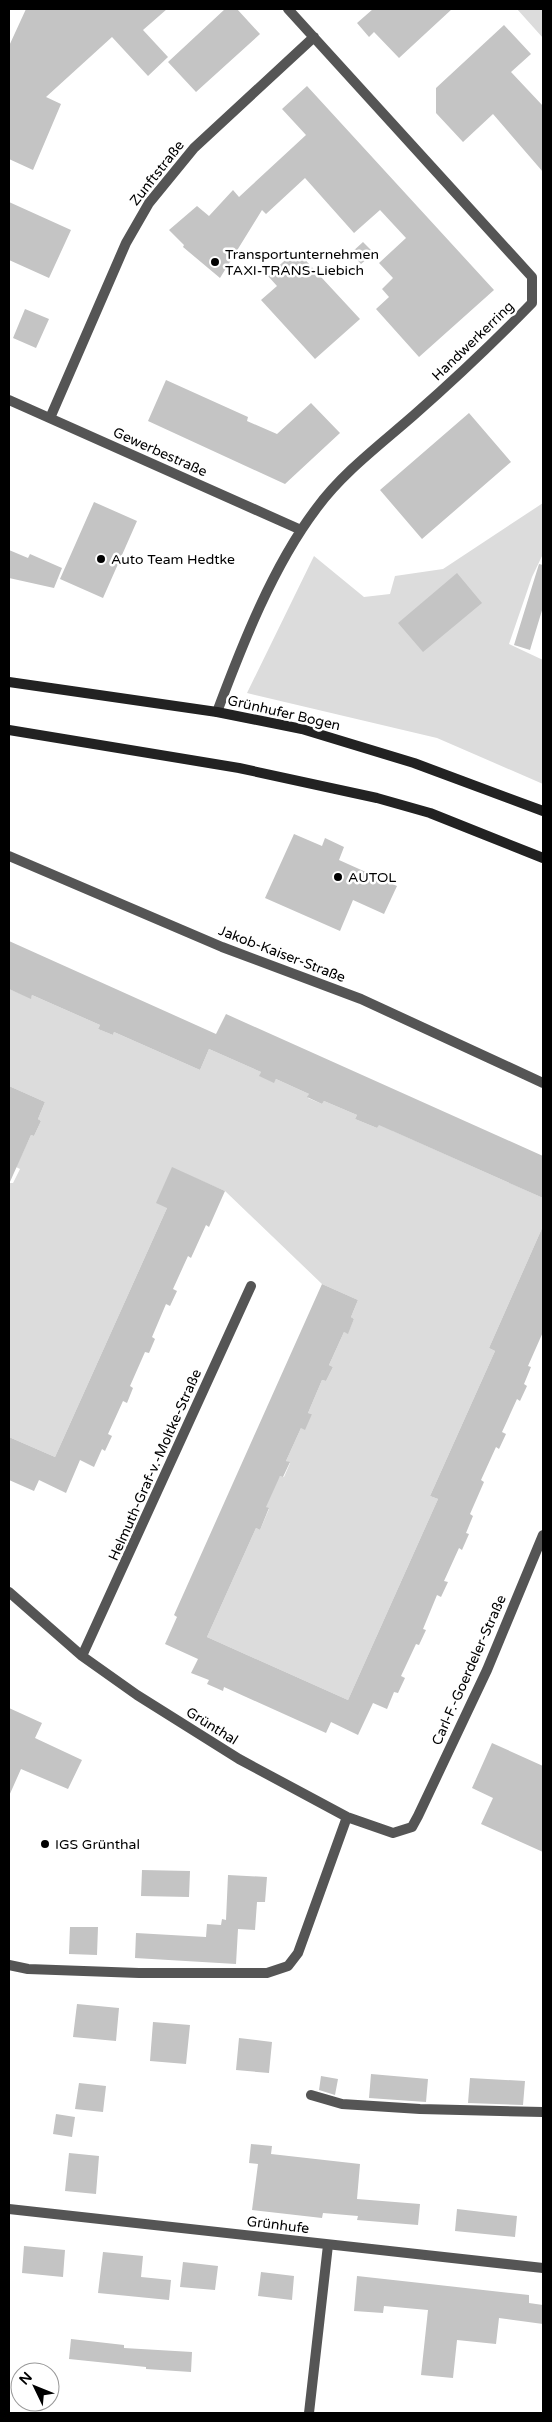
<svg xmlns="http://www.w3.org/2000/svg" width="552" height="2422" font-family="'Varela Round',sans-serif">
  <style>
    .green { fill: #dcdcdc }
    .building { fill: #c4c4c4 }
    .lines { fill: none; stroke-linecap: round; stroke-linejoin: round }
    .street { stroke: #555; stroke-width: 10 }
    .secondary { stroke: #222; stroke-width: 10 }
    .poi-dot { fill: #000; stroke: #fff; stroke-width: 2 }
    .labels { text-anchor: middle; dominant-baseline: central; stroke-width: 5; stroke-linejoin: round; paint-order: stroke }
    .street-label { font-size: 14px; fill: #000; stroke: #fff }
    .poi-label { font-size: 14px; fill: #000; stroke: #fff; text-anchor: start }
  </style>
  <rect width="100%" height="100%" fill="#fff"/>
  <path class="green" d="M 517,9 L 543,9 L 543,38 Z
    M 543,503 L 543,554 L 532,577 L 509,644 L 543,660 L 543,784 L 437,738 L 247,693 L 314,556 L 364,597 L 390,594 L 395,576 L 443,569 Z
    M 9,980 L 12,982 L 9,989 L 31,998 L 32,995 L 100,1025 L 98,1029 L 113,1035 L 114,1032 L 200,1070 L 209,1049 L 261,1072 L 260,1076 L 274,1082 L 276,1079 L 309,1094 L 308,1098 L 322,1104 L 324,1101 L 357,1115 L 355,1119 L 377,1128 L 380,1121 L 393,1131 L 543,1198 L 543,1226 L 489,1348 L 495,1351 L 430,1496 L 438,1499 L 348,1700 L 207,1637 L 256,1528 L 260,1530 L 269,1509 L 262,1505 L 280,1476 L 284,1477 L 290,1463 L 286,1461 L 301,1428 L 312,1414 L 308,1413 L 322,1380 L 326,1381 L 333,1367 L 329,1365 L 344,1332 L 348,1333 L 354,1319 L 351,1317 L 358,1300 L 322,1284 L 225,1191 L 172,1168 L 167,1208 L 55,1457 L 9,1437 L 9,1185 L 10,1183 L 13,1183 L 20,1169 L 16,1167 L 31,1135 L 34,1136 L 41,1121 L 38,1119 L 45,1102 L 9,1086 Z"/>
  <path class="building" d="M 26,9 L 167,9 L 143,30 L 168,57 L 148,76 L 112,37 L 46,97 L 61,104 L 33,170 L 9,159 L 9,46 Z
    M 225,9 L 237,9 L 260,34 L 196,92 L 168,62 Z
    M 373,9 L 452,9 L 399,58 L 374,32 L 369,37 L 357,23 Z
    M 504,25 L 531,54 L 511,72 L 543,106 L 543,172 L 493,114 L 463,142 L 436,113 L 436,88 Z
    M 307,86 L 494,290 L 419,357 L 376,309 L 389,297 L 382,289 L 393,278 L 379,263 L 406,238 L 380,210 L 354,233 L 305,178 L 266,214 L 262,210 L 220,278 L 183,247 L 184,245 L 169,230 L 197,206 L 209,216 L 233,190 L 239,197 L 306,135 L 282,109 Z
    M 9,202 L 71,230 L 49,278 L 9,260 Z
    M 363,242 L 374,253 L 361,264 L 351,253 Z
    M 296,250 L 360,319 L 315,359 L 261,300 L 277,286 L 268,276 Z
    M 25,309 L 49,319 L 36,348 L 13,338 Z
    M 166,380 L 248,417 L 247,421 L 277,434 L 311,403 L 340,433 L 285,484 L 148,421 Z
    M 469,413 L 511,462 L 422,539 L 380,490 Z
    M 94,502 L 137,521 L 103,598 L 60,579 Z
    M 9,550 L 28,558 L 30,554 L 62,568 L 54,588 L 9,578 Z
    M 539,564 L 543,565 L 543,607 L 530,650 L 514,645 Z
    M 457,573 L 482,603 L 423,652 L 398,623 Z
    M 294,834 L 322,846 L 325,838 L 344,847 L 339,860 L 397,886 L 384,914 L 353,900 L 340,931 L 265,898 Z
    M 9,941 L 216,1034 L 226,1014 L 543,1156 L 543,1198 L 379,1125 L 377,1128 L 355,1119 L 357,1115 L 324,1101 L 322,1104 L 307,1097 L 309,1094 L 276,1079 L 274,1083 L 259,1076 L 261,1072 L 209,1049 L 200,1070 L 114,1032 L 113,1035 L 98,1029 L 100,1025 L 32,995 L 31,999 L 9,989 Z
    M 9,1086 L 45,1102 L 38,1119 L 41,1121 L 34,1136 L 31,1135 L 9,1184 Z
    M 172,1167 L 225,1191 L 209,1227 L 206,1225 L 191,1258 L 188,1256 L 173,1289 L 177,1291 L 170,1306 L 166,1304 L 152,1337 L 155,1339 L 149,1353 L 145,1352 L 130,1386 L 133,1388 L 127,1403 L 123,1401 L 108,1434 L 112,1436 L 105,1451 L 102,1449 L 94,1467 L 80,1460 L 66,1493 L 39,1480 L 34,1491 L 9,1480 L 9,1437 L 55,1457 L 167,1208 L 156,1203 Z
    M 543,1226 L 543,1332 L 528,1366 L 531,1367 L 524,1384 L 527,1386 L 520,1401 L 517,1399 L 502,1432 L 506,1434 L 499,1449 L 496,1447 L 481,1480 L 484,1482 L 470,1514 L 473,1516 L 466,1533 L 469,1534 L 462,1550 L 459,1548 L 444,1581 L 448,1582 L 441,1597 L 437,1595 L 423,1629 L 426,1630 L 419,1645 L 416,1644 L 401,1676 L 405,1678 L 398,1693 L 394,1692 L 387,1709 L 373,1703 L 358,1735 L 331,1722 L 326,1733 L 224,1687 L 223,1691 L 207,1684 L 209,1680 L 191,1673 L 198,1659 L 165,1644 L 177,1617 L 174,1615 L 322,1284 L 358,1300 L 351,1317 L 354,1319 L 348,1334 L 344,1332 L 329,1365 L 333,1367 L 326,1381 L 322,1380 L 308,1413 L 312,1414 L 305,1430 L 301,1428 L 286,1461 L 290,1462 L 283,1477 L 280,1476 L 266,1507 L 269,1508 L 260,1530 L 256,1528 L 207,1637 L 348,1700 L 438,1499 L 430,1496 L 495,1351 L 489,1348 Z
    M 9,1708 L 42,1723 L 35,1738 L 82,1760 L 68,1789 L 21,1769 L 9,1796 Z
    M 492,1743 L 543,1766 L 543,1852 L 481,1824 L 493,1798 L 472,1788 Z
    M 142,1870 L 190,1871 L 189,1897 L 141,1896 Z
    M 228,1875 L 267,1877 L 265,1902 L 257,1902 L 255,1930 L 238,1929 L 236,1964 L 135,1958 L 136,1933 L 206,1937 L 207,1924 L 221,1925 L 222,1919 L 226,1920 Z
    M 70,1927 L 98,1927 L 97,1955 L 69,1954 Z
    M 77,2004 L 119,2008 L 116,2041 L 73,2037 Z
    M 153,2022 L 190,2025 L 186,2064 L 150,2061 Z
    M 239,2038 L 272,2042 L 269,2073 L 236,2070 Z
    M 371,2074 L 428,2079 L 426,2102 L 369,2098 Z
    M 321,2076 L 338,2079 L 335,2095 L 319,2090 Z
    M 470,2078 L 525,2081 L 523,2105 L 468,2103 Z
    M 79,2083 L 106,2086 L 103,2112 L 75,2109 Z
    M 56,2114 L 75,2117 L 72,2137 L 53,2134 Z
    M 251,2144 L 272,2146 L 271,2154 L 360,2164 L 357,2199 L 420,2204 L 418,2225 L 357,2220 L 358,2216 L 323,2213 L 322,2218 L 252,2210 L 258,2164 L 249,2163 Z
    M 69,2153 L 99,2156 L 96,2194 L 65,2191 Z
    M 457,2209 L 517,2216 L 515,2237 L 455,2231 Z
    M 24,2246 L 65,2250 L 63,2277 L 22,2273 Z
    M 103,2252 L 143,2256 L 141,2277 L 171,2280 L 169,2300 L 98,2293 Z
    M 183,2262 L 218,2266 L 215,2290 L 180,2287 Z
    M 261,2272 L 294,2276 L 292,2300 L 258,2296 Z
    M 357,2276 L 529,2295 L 529,2303 L 543,2305 L 543,2324 L 499,2318 L 496,2344 L 457,2340 L 453,2378 L 421,2375 L 428,2310 L 384,2306 L 383,2313 L 354,2311 Z
    M 71,2339 L 124,2345 L 124,2348 L 192,2352 L 191,2372 L 146,2369 L 146,2367 L 69,2359 Z"/>
  <g class="lines">
    <path class="street" d="M 9,400 L 301,530
      M 50,418 L 126,243 L 149,203 L 194,148 L 314,37
      M 217,712 C 242,645 273,566 316,509 C 342,473 381,444 414,415 C 455,379 494,342 532,303 L 532,277 L 288,9
      M 9,856 L 222,947 L 361,999 L 543,1083
      M 9,1592 L 82,1656 L 137,1695 L 239,1759 L 347,1817 L 393,1833 L 412,1827 L 418,1816 L 487,1670 L 543,1535
      M 82,1656 L 251,1286
      M 9,1965 L 28,1969 L 139,1973 L 267,1973 L 288,1966 L 298,1953 L 347,1817
      M 311,2095 L 342,2104 L 420,2109 L 543,2112
      M 9,2209 L 543,2268
      M 309,2413 L 328,2245"/>
    <path class="secondary" d="M 9,682 L 217,712 L 302,729 L 414,763 L 543,811
      M 9,730 L 239,768 L 377,798 L 430,813 L 543,858"/>
  </g>
  <g class="poi-dot">
    <circle cx="215" cy="262" r="5"/>
    <circle cx="101" cy="559" r="5"/>
    <circle cx="338" cy="877" r="5"/>
    <circle cx="45" cy="1844" r="5"/>
  </g>
  <g class="labels">
    <g class="street-label">
      <text transform="translate(157 173) rotate(-52)">Zunftstraße</text>
      <text transform="translate(473 341) rotate(-44)">Handwerkerring</text>
      <text transform="translate(160 452) rotate(24)">Gewerbestraße</text>
      <text transform="translate(284 713) rotate(13)">Grünhufer Bogen</text>
      <text transform="translate(282 954) rotate(21)">Jakob-Kaiser-Straße</text>
      <text transform="translate(155 1465) rotate(-66)">Helmuth-Graf-v.-Moltke-Straße</text>
      <text transform="translate(469 1670) rotate(-66)">Carl-F.-Goerdeler-Straße</text>
      <text transform="translate(212 1726) rotate(32)">Grünthal</text>
      <text transform="translate(278 2225) rotate(7)">Grünhufe</text>
    </g>
    <g class="poi-label">
      <text x="225" y="254">Transportunternehmen<tspan x="225" dy="16">TAXI-TRANS-Liebich</tspan></text>
      <text x="111" y="559">Auto Team Hedtke</text>
      <text x="348" y="877">AUTOL</text>
      <text x="55" y="1844">IGS Grünthal</text>
    </g>
  </g>
  <rect width="552" height="2422" fill="none" stroke="#000000" stroke-width="20"/>
  <g transform="translate(35 2387) rotate(313)"><circle r="24" fill="#ffffff" stroke="#999999"/>
  <path d="M0-4L9 19L0 12L-9 19Z" fill="#000000"/>
  <text y="-8" font-size="14" font-weight="bold" text-anchor="middle" fill="#000000">N</text>
  </g>
</svg>
